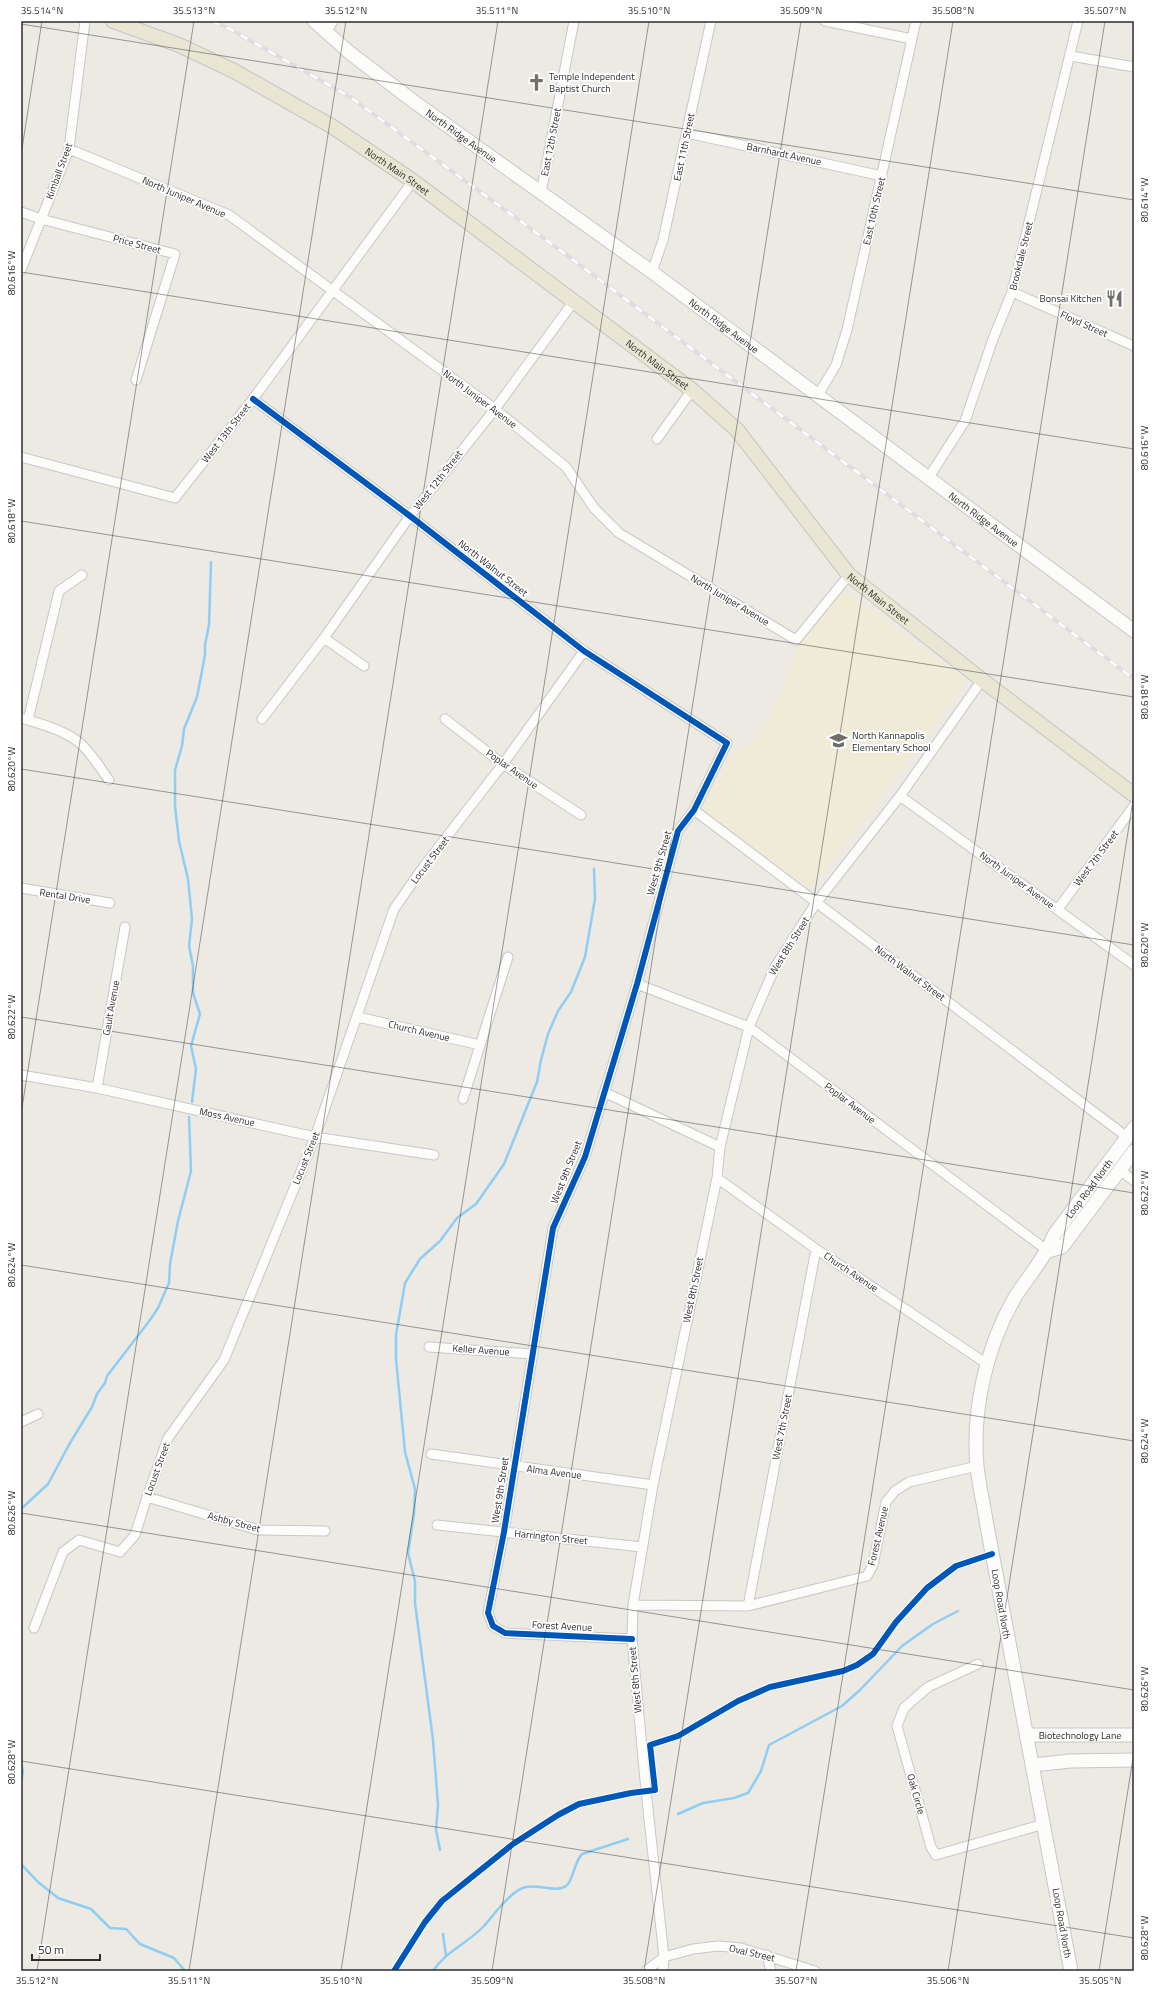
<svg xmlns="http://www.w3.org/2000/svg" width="1155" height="1992" font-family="'Titillium Web',sans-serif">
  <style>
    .education { fill: #f0ebd7 }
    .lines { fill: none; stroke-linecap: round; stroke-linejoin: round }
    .stream { stroke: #90cdf4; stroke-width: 2.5 }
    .street-casing { stroke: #c9c8c8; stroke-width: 11 }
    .secondary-casing { stroke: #c9c8c8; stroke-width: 15 }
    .primary-casing { stroke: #c6c6c3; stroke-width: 16 }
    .street { stroke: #fcfcfb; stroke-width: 9 }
    .secondary { stroke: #fcfcfb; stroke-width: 13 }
    .primary { stroke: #e9e7d4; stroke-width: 14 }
    .rail-casing { stroke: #dedee0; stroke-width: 4 }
    .rail { stroke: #fff; stroke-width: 2.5; stroke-dasharray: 8; stroke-linecap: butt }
    .cycleway-casing { stroke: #fff; stroke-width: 8 }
    .cycleway { stroke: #0057b8; stroke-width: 6 }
    .ticks { fill: none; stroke: #2d2d2d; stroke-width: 1; stroke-opacity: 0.45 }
    .labels { text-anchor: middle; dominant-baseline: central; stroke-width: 3.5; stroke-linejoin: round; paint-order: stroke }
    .poi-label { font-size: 10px; fill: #2d2d2d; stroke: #fff; text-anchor: start }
    .street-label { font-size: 10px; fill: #2d2d2d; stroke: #fff }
    .neatline { fill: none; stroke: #2d2d2d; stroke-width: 1.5 }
    .ticks-label { font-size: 10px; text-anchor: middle; fill: #2d2d2d }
  </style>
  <rect width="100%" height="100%" fill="#eceae3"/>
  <path class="education" d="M 842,589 L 967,681 L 815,885 L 810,889 L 754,849 L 705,811 L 704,808 L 705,801 L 738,749 L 752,743 L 763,732 L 799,647 Z"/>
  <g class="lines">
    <path class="stream" d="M 192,1102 L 196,1069 L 191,1046 L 200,1014 L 193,993 L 193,966 L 189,946 L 192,919 L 188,879 L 179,841 L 175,806 L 175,770 L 182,746 L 184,729 L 197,697 L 205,655 L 205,645 L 209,625 L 211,562
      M 21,1509 L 48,1484 L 70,1443 L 92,1407 L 97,1394 L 105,1383 L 107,1376 L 150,1320 L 158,1308 L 169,1283 L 170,1264 L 178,1221 L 191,1171 L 189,1117
      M 21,1762 L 23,1771 L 21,1783
      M 678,1814 L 703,1803 L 734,1798 L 748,1793 L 761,1771 L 769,1745 L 842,1706 L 860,1690 L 902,1646 L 933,1624 L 958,1611
      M 440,1850 L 436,1830 L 438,1805 L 433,1740 L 415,1603 L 415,1581 L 408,1553 L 414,1514 L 415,1489 L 405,1452 L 396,1359 L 396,1335 L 405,1283 L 420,1259 L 440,1241 L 457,1218 L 476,1204 L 504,1164 L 537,1082 L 541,1060 L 548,1034 L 558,1011 L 571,992 L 585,957 L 595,899 L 594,869
      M 21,1864 L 38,1882 L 58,1898 L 91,1909 L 110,1928 L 126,1929 L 140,1944 L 174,1958 L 185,1971
      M 443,1934 L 446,1956
      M 433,1971 C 446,1951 468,1943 484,1926 C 494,1915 511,1890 526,1887 C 539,1884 555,1893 566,1886 C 573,1882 574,1862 582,1854 L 628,1839"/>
    <defs>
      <path id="street" d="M 825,21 L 912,39
        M 326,32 L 333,21
        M 1071,56 L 1134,67
        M 687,133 L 882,176
        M 69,149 L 229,215 L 495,409 L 566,467 L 594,508 L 619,533 L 796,640 L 849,575
        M 541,193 L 574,21
        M 21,212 L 41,219 L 175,254 L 136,380
        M 21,270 L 69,149 L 85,21
        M 652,272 L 663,240 L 711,21
        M 1012,292 L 1134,346
        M 818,395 L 836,365 L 847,330 L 916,21
        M 253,399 L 410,516 L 584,651 L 727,743 L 694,810 L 678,831 L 637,984 L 585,1157 L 553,1228 L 504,1532 L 488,1613 L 493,1626 L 505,1633 L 632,1639
        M 657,439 L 692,390
        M 21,457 L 175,498 L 253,399 L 413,181
        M 929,477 L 965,421 L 993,339 L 1012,292 L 1078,21
        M 324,638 L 364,666
        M 21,718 C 38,723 57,728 73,738 C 88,747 99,767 109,780
        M 262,719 L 324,638 L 410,516 L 495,409 L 574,301
        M 445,719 L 503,764 L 581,815
        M 28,720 L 59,591 L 82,575
        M 900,796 L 1134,965
        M 694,810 L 1127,1137
        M 21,888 L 110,903
        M 1058,909 L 1134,806
        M 637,984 L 749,1027 L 1048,1251
        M 358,1017 L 480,1045
        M 21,1075 L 97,1088 L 315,1137 L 434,1155
        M 97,1088 L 125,927
        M 604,1092 L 720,1147
        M 463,1099 L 508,957
        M 1120,1170 L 1134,1181
        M 717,1178 L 816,1249 L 987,1364
        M 429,1347 L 533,1354
        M 21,1422 L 38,1414
        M 431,1454 L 653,1485
        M 147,1497 L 258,1530 L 325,1531
        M 437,1525 L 642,1547
        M 633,1605 L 748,1606 L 867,1576 L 873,1565 L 886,1502 L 895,1491 L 909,1482 L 977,1466
        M 748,1606 L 816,1249
        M 34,1628 L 63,1552 L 79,1540 L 120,1552 L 135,1535 L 147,1497 L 168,1438 L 224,1360 L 315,1137 L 394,909 L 424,866 L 503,764 L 584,651
        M 978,1664 L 928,1687 L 904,1708 L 897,1726 L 931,1847 L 936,1855 L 1044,1824
        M 767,1955 L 771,1971
        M 646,1971 L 664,1957 L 693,1949 L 718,1946 L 741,1948 L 815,1971
        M 663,1971 L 664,1957 L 646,1791 L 632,1639 L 633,1605 L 653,1485 L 717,1178 L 720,1147 L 749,1027 L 775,967 L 816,903 L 900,796 L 982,680"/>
      <g id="secondary">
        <path id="s1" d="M 314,21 L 350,53 L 413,101 L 652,272 L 1134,631"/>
        <path d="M 1048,1251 L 1062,1247 L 1134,1151"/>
        <path id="s2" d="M 1027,1735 L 1134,1735"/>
        <path d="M 1033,1765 L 1070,1761 L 1134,1760"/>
        <path id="s3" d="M 1071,1971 L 987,1526 C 984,1506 979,1486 977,1466 C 972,1410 986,1348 1014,1299 C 1027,1277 1045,1259 1054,1235 L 1134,1128"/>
      </g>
      <g id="primary">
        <path id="s4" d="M 113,21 L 179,45 L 234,71 L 333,127 L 413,181 L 692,390 L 737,430 L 849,575 L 982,680 L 1134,795"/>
      </g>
    </defs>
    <use href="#street" class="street-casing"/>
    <use href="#secondary" class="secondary-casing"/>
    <use href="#primary" class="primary-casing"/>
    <use href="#street" class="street"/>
    <use href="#secondary" class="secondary"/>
    <use href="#primary" class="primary"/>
    <defs>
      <path id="rail" d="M 212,21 L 230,29 L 350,97 L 545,239 L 1134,679"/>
    </defs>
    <use href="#rail" class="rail-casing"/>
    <use href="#rail" class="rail"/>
    <defs>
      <path id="cycleway" d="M 253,399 L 410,516 L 584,651 L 727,743 L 694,810 L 678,831 L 637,984 L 585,1157 L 553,1228 L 504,1532 L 488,1613 L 493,1626 L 505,1633 L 632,1639
        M 394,1971 L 425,1922 L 442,1901 L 513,1844 L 558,1815 L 579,1804 L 631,1793 L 655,1790 L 650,1745 L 678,1736 L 738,1701 L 770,1687 L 843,1671 L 857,1665 L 873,1654 L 896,1622 L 927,1588 L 956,1566 L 992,1554"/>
    </defs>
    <use href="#cycleway" class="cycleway-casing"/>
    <use href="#cycleway" class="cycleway"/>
  </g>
  <path class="ticks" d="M 21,24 L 1134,200M 21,155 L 42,21M 21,272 L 1134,449M 21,521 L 1134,697M 21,769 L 1134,945M 21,1017 L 1134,1193M 21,1114 L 194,21M 21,1265 L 1134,1441M 21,1513 L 1134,1690M 21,1761 L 1134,1938M 37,1971 L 346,21M 189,1971 L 498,21M 341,1971 L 649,21M 492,1971 L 801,21M 644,1971 L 953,21M 796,1971 L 1105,21M 948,1971 L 1134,794M 1099,1971 L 1134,1752"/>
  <defs>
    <symbol id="church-bare" viewBox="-9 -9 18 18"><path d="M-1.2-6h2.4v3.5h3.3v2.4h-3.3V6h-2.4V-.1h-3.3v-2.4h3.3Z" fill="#706f6d" stroke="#fff" stroke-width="2.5" paint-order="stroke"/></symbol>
    <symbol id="restaurant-bare" viewBox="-9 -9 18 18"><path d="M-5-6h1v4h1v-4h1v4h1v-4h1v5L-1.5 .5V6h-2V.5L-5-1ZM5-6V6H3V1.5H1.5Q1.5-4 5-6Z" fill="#706f6d" stroke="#fff" stroke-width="2.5" paint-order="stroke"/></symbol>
    <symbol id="school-bare" viewBox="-9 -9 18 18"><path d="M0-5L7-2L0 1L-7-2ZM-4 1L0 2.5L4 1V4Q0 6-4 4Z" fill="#706f6d" stroke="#fff" stroke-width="2.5" paint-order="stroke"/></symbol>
  </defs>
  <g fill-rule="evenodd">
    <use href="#church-bare" x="524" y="70" width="25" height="25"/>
    <use href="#restaurant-bare" x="1102" y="286" width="25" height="25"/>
    <use href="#school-bare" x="826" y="728" width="25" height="25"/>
  </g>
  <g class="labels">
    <g class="poi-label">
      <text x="549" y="76">Temple Independent<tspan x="549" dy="12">Baptist Church</tspan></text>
      <text x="1102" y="298" text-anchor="end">Bonsai Kitchen</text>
      <text x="852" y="735">North Kannapolis<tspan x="852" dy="12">Elementary School</tspan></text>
    </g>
    <g class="street-label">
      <text stroke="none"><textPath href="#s1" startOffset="187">North Ridge Avenue</textPath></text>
      <text transform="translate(551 142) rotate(-79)">East 12th Street</text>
      <text transform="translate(684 147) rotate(-78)">East 11th Street</text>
      <text transform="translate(784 154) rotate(12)">Barnhardt Avenue</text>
      <text transform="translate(59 171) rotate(-70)">Kimball Street</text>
      <text stroke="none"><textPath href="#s4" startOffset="323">North Main Street</textPath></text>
      <text transform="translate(184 197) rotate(23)">North Juniper Avenue</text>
      <text transform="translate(874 211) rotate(-77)">East 10th Street</text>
      <text transform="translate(137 244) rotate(15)">Price Street</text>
      <text transform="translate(1021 256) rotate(-76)">Brookdale Street</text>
      <text transform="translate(1084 324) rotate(24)">Floyd Street</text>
      <text stroke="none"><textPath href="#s1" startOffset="511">North Ridge Avenue</textPath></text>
      <text stroke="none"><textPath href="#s4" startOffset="647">North Main Street</textPath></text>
      <text transform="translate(480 399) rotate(37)">North Juniper Avenue</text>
      <text transform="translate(226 433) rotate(-52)">West 13th Street</text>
      <text transform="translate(438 480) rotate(-52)">West 12th Street</text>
      <text stroke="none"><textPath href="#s1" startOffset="835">North Ridge Avenue</textPath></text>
      <text transform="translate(493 568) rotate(38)">North Walnut Street</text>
      <text stroke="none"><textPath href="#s4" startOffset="971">North Main Street</textPath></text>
      <text transform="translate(730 600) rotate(31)">North Juniper Avenue</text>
      <text transform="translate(512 769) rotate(35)">Poplar Avenue</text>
      <text transform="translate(1096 858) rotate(-53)">West 7th Street</text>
      <text transform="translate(430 860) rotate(-53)">Locust Street</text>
      <text transform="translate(659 863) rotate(-74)">West 9th Street</text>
      <text transform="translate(1017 880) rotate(36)">North Juniper Avenue</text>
      <text transform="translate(65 896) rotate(9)">Rental Drive</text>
      <text transform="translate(789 946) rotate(-58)">West 8th Street</text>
      <text transform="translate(910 973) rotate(37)">North Walnut Street</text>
      <text transform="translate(111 1008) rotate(-80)">Gault Avenue</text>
      <text transform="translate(419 1031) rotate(13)">Church Avenue</text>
      <text transform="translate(850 1103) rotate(37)">Poplar Avenue</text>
      <text transform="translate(227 1117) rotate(12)">Moss Avenue</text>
      <text transform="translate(306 1158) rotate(-68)">Locust Street</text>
      <text transform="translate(566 1172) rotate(-68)">West 9th Street</text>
      <text stroke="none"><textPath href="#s3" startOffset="821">Loop Road North</textPath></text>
      <text transform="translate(851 1272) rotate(34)">Church Avenue</text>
      <text transform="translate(693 1290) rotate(-78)">West 8th Street</text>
      <text transform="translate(481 1350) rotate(4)">Keller Avenue</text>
      <text transform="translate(782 1427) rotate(-79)">West 7th Street</text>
      <text transform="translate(157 1469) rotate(-70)">Locust Street</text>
      <text transform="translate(554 1472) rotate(7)">Alma Avenue</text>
      <text transform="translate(500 1490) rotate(-81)">West 9th Street</text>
      <text transform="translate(234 1522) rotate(15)">Ashby Street</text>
      <text transform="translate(878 1536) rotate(-77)">Forest Avenue</text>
      <text transform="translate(551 1537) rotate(6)">Harrington Street</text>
      <text transform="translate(1001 1604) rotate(80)">Loop Road North</text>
      <text transform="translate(562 1626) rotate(3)">Forest Avenue</text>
      <text transform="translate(635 1680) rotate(-95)">West 8th Street</text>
      <text stroke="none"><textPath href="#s2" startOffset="53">Biotechnology Lane</textPath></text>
      <text transform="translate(916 1794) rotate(74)">Oak Circle</text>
      <text transform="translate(1062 1923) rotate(80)">Loop Road North</text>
      <text transform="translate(752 1953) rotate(13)">Oval Street</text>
    </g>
  </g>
  <rect width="1155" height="1992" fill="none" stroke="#ffffff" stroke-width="44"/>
  <path d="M32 1954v6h68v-6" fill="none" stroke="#2d2d2d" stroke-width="2"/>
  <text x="38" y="1954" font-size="12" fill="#2d2d2d" stroke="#ffffff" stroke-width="3" paint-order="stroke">50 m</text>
  <rect x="22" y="22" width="1111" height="1948" class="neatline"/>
  <g class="ticks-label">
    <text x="42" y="14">35.514°N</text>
    <text x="194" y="14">35.513°N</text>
    <text x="346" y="14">35.512°N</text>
    <text x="497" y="14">35.511°N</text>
    <text x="649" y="14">35.510°N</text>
    <text x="801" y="14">35.509°N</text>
    <text x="953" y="14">35.508°N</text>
    <text x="1105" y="14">35.507°N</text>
    <text transform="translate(1144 200) rotate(-90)" y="4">80.614°W</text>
    <text transform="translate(11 273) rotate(-90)" y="4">80.616°W</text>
    <text transform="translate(1144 448) rotate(-90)" y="4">80.616°W</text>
    <text transform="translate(11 521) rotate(-90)" y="4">80.618°W</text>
    <text transform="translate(1144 697) rotate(-90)" y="4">80.618°W</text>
    <text transform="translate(11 769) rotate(-90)" y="4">80.620°W</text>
    <text transform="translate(1144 945) rotate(-90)" y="4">80.620°W</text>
    <text transform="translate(11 1017) rotate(-90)" y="4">80.622°W</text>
    <text transform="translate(1144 1193) rotate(-90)" y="4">80.622°W</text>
    <text transform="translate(11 1265) rotate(-90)" y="4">80.624°W</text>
    <text transform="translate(1144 1441) rotate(-90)" y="4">80.624°W</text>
    <text transform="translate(11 1513) rotate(-90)" y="4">80.626°W</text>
    <text transform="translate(1144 1689) rotate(-90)" y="4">80.626°W</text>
    <text transform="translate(11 1762) rotate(-90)" y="4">80.628°W</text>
    <text transform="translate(1144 1938) rotate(-90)" y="4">80.628°W</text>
    <text x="37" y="1984">35.512°N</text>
    <text x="189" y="1984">35.511°N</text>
    <text x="341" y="1984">35.510°N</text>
    <text x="492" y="1984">35.509°N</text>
    <text x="644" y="1984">35.508°N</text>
    <text x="796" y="1984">35.507°N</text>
    <text x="948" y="1984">35.506°N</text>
    <text x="1100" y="1984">35.505°N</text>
  </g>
</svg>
